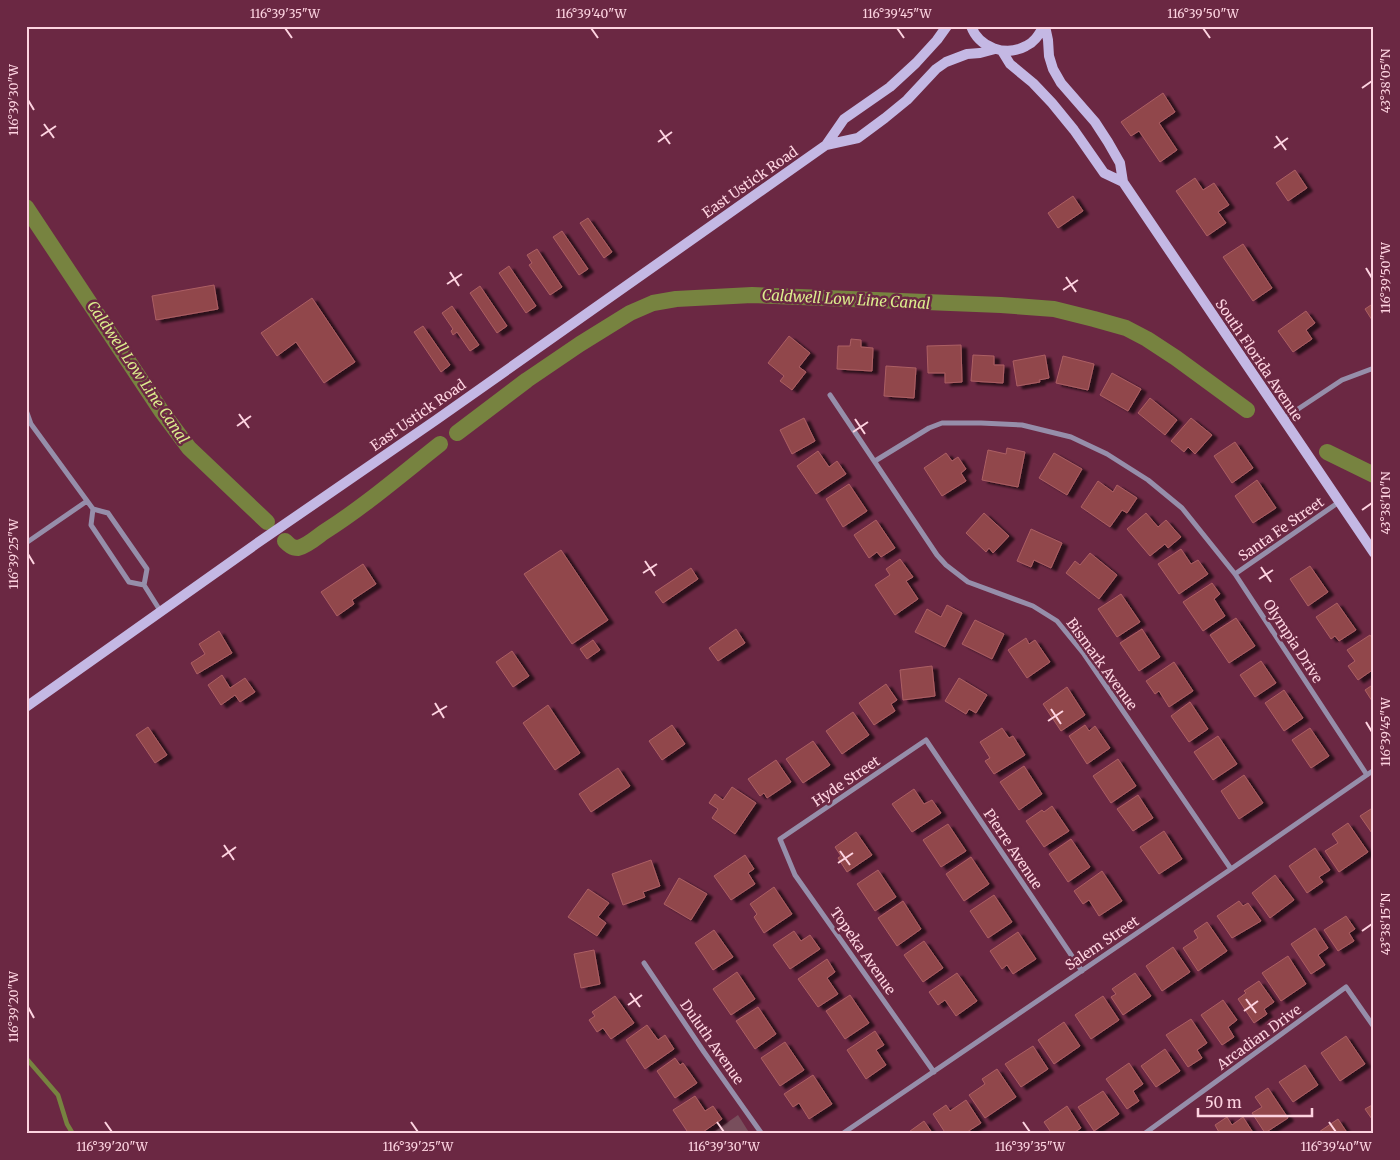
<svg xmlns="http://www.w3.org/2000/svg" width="1400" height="1160" font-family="Merriweather,serif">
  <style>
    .green { fill: #784e5c }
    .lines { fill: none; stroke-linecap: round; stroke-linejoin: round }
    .stream { stroke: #778340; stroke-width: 4.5 }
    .canal { stroke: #778340; stroke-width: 16 }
    .building { fill: #91474c; stroke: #ac5f63; filter: url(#shadow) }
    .street { stroke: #968eaa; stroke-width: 5 }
    .secondary { stroke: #c4b8e4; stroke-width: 10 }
    .ticks { fill: none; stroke: #fdd3e0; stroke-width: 2 }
    .labels { text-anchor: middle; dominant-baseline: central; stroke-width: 5; stroke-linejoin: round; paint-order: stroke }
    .street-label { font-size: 14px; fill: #fdd3e0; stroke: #6b2843 }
    .water-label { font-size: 15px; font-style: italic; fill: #dbed8d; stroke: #6b2843 }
    .neatline { fill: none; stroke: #fdd3e0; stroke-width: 2 }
    .ticks-label { font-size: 12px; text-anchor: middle; fill: #fdd3e0 }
  </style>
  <defs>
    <filter id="shadow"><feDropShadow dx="5.5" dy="3" stdDeviation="1" flood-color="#0009"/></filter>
  </defs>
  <rect width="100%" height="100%" fill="#6b2843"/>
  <path class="green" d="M 738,1115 L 750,1134 L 711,1134 Z"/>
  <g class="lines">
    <path class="stream" d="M 26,1058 L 58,1095 L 67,1124 L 73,1134"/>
    <path class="canal" d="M 26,207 L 162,412 L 189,448 L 267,522
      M 457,433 L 527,380 L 580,344 L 630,313 L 653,303 L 676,299 L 752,295 L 1001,305 L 1054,309 L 1094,319 L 1126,328 L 1147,339 L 1176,358 L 1247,410
      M 1327,452 L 1374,475
      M 285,541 C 289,545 292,548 298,548 C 307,546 317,537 324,532 C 365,506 402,474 440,444"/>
  </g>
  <path class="building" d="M 1163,93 L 1175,112 L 1159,123 L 1177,150 L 1160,162 L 1139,131 L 1131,136 L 1121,122 Z
    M 1295,170 L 1307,188 L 1288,201 L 1276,183 Z
    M 1195,178 L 1203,190 L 1214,183 L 1229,205 L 1218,212 L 1226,223 L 1207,236 L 1176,191 Z
    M 1073,196 L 1083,211 L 1058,228 L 1048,213 Z
    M 588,218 L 612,252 L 604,258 L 580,223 Z
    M 562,231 L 588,269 L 579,275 L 553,237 Z
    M 1243,244 L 1272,288 L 1253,301 L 1223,257 Z
    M 537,249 L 562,287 L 550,295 L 529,265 L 532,263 L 527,255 Z
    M 509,266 L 536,306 L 526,313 L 499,273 Z
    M 214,285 L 218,309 L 156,320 L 152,296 Z
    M 480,286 L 507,326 L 497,333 L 470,293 Z
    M 312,298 L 355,362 L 324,383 L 296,342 L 277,356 L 261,333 Z
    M 1374,303 L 1374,319 L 1372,320 L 1365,309 Z
    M 452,306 L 479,345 L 470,351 L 457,332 L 453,335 L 451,331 L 453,329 L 442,313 Z
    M 1306,311 L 1315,323 L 1306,330 L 1312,339 L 1293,352 L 1278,331 Z
    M 423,326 L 450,365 L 441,372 L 414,332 Z
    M 789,336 L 810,353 L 799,367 L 806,372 L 792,390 L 780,381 L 784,376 L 768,363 Z
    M 851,339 L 861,340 L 861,347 L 873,348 L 872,371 L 837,369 L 838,346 L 850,346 Z
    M 961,345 L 962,382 L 945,383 L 945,373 L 928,373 L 927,346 Z
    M 973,355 L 994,356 L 994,365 L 1004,365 L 1003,383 L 971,381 Z
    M 1045,355 L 1049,378 L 1039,380 L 1040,382 L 1017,386 L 1013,361 Z
    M 1063,356 L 1094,364 L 1088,390 L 1056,383 Z
    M 886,366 L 916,368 L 914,398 L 884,396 Z
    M 1112,373 L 1141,389 L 1128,411 L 1100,395 Z
    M 1150,398 L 1177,420 L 1165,435 L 1138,413 Z
    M 804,418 L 815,441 L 792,454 L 780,430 Z
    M 1191,418 L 1212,435 L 1195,454 L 1188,447 L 1184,452 L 1171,441 Z
    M 1235,442 L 1253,468 L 1232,483 L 1214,456 Z
    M 1007,448 L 1025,452 L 1018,487 L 982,480 L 988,450 L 1006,454 Z
    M 818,451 L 829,467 L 837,461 L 846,474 L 816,494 L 797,466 Z
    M 946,453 L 952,461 L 958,457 L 966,469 L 961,473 L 966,481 L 942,496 L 924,468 Z
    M 1054,453 L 1082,469 L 1067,495 L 1039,478 Z
    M 1257,480 L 1276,508 L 1253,523 L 1235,496 Z
    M 1098,481 L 1113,492 L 1117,485 L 1137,498 L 1127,513 L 1122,510 L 1110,527 L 1081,507 Z
    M 849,484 L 867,511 L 843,527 L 826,499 Z
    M 984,513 L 1009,536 L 993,553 L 989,548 L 986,552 L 966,533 Z
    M 1146,513 L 1158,527 L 1166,520 L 1181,537 L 1168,548 L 1165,544 L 1150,556 L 1127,529 Z
    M 876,520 L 895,548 L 881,557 L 877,552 L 869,558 L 854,535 Z
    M 1031,529 L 1062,543 L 1051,568 L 1034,560 L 1031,567 L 1017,561 Z
    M 1181,549 L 1191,564 L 1198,560 L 1208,574 L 1179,594 L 1158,564 Z
    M 561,550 L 608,620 L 572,644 L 524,574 Z
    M 1090,553 L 1117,575 L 1099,599 L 1066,573 L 1075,561 L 1080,565 Z
    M 900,559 L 913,577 L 906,581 L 918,599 L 895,615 L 875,585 L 890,575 L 886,569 Z
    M 363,564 L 376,584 L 352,600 L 354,604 L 337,616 L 321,592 Z
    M 1310,566 L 1328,592 L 1308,606 L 1290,579 Z
    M 691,568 L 698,579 L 663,603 L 655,592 Z
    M 1212,583 L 1220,594 L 1214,599 L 1225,616 L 1203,631 L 1183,602 Z
    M 1121,594 L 1140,622 L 1117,637 L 1098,609 Z
    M 1337,603 L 1356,630 L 1339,641 L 1335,636 L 1331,639 L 1316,617 Z
    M 947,605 L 962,613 L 945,647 L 915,632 L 927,609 L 941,617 Z
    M 1236,618 L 1255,646 L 1229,663 L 1210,635 Z
    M 975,620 L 1004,634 L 992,659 L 962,644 Z
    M 736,629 L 745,643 L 718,661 L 709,648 Z
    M 1142,629 L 1160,657 L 1139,671 L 1120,643 Z
    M 219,631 L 232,653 L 197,674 L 191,663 L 205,654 L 199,644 Z
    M 1370,635 L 1374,641 L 1374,669 L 1358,680 L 1348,666 L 1355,661 L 1347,650 Z
    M 1026,638 L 1029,644 L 1035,640 L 1050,662 L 1027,678 L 1008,650 Z
    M 593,640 L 600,650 L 587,659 L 580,649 Z
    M 512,651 L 529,676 L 513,687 L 496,662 Z
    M 1261,661 L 1276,683 L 1255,697 L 1240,675 Z
    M 1174,662 L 1193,691 L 1169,707 L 1159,691 L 1155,694 L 1146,681 Z
    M 932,666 L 935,696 L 903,700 L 900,670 Z
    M 222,675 L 230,688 L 245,678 L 255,692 L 240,702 L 235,695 L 221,705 L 208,685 Z
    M 959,678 L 987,695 L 976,713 L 969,709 L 966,714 L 945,701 Z
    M 886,684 L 897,700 L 891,704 L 895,711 L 874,725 L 859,703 Z
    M 1374,684 L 1374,704 L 1365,690 Z
    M 1067,687 L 1085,715 L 1061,731 L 1043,704 Z
    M 1284,690 L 1303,718 L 1284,731 L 1265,703 Z
    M 1190,702 L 1208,729 L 1189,742 L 1171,716 Z
    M 548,705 L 580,753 L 555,770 L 523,723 Z
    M 853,712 L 869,735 L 842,754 L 826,731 Z
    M 672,725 L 685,744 L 662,760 L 649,741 Z
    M 1085,725 L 1089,731 L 1095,726 L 1110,748 L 1087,764 L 1069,736 Z
    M 148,727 L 167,755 L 155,763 L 136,735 Z
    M 1002,728 L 1009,738 L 1013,736 L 1025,755 L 994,774 L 985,761 L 990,758 L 980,742 Z
    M 1310,728 L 1329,756 L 1311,768 L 1292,740 Z
    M 1218,736 L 1237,764 L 1213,780 L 1194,752 Z
    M 813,741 L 830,765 L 803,783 L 786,759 Z
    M 1118,759 L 1136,786 L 1111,803 L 1093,776 Z
    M 776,760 L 791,782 L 767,798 L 764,793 L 760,796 L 748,779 Z
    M 1024,766 L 1042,794 L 1019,810 L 1000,782 Z
    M 618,768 L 630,786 L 591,812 L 579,794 Z
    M 1244,775 L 1263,803 L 1239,819 L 1221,791 Z
    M 732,787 L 756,803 L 735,834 L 712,818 L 718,809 L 709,803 L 715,794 L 723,800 Z
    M 914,789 L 924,804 L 932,800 L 941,813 L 912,832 L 892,804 Z
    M 1138,795 L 1153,818 L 1133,831 L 1117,809 Z
    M 1052,806 L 1069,831 L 1044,847 L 1026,821 L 1042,810 L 1044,812 Z
    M 1374,807 L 1374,836 L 1360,816 Z
    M 1348,823 L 1368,852 L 1339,872 L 1325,851 L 1338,843 L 1332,834 Z
    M 948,824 L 966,851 L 941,867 L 923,840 Z
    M 1164,831 L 1182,859 L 1159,874 L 1140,847 Z
    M 856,832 L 872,855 L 847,872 L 838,858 L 841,856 L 835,847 Z
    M 1071,839 L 1090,867 L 1068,882 L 1049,854 Z
    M 1315,848 L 1330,870 L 1319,877 L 1323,882 L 1307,893 L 1289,866 Z
    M 745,855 L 754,869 L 748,873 L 755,884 L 731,900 L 714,876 Z
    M 971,857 L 989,884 L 964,901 L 946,874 Z
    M 651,860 L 660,886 L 643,892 L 645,897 L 623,905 L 612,874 Z
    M 878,870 L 896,897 L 875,911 L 857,884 Z
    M 1102,871 L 1122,901 L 1099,916 L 1089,900 L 1083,904 L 1074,891 Z
    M 1275,875 L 1294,900 L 1270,918 L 1252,893 Z
    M 679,878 L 707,894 L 691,920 L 664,904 Z
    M 774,887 L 792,914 L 764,933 L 754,917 L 757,914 L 750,904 Z
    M 588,889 L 609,903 L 598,917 L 606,923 L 597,936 L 568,917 Z
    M 994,895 L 1012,922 L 988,938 L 970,911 Z
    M 903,901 L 921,929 L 897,946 L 878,918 Z
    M 1239,901 L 1243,906 L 1248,903 L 1261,921 L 1232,938 L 1217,916 Z
    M 1346,916 L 1355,929 L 1349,933 L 1354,941 L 1338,951 L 1324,930 Z
    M 1207,922 L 1227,951 L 1198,971 L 1183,948 L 1198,938 L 1194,931 Z
    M 1315,928 L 1328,948 L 1318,955 L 1325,965 L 1311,974 L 1291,944 Z
    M 714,930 L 733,957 L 713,970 L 695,943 Z
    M 794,931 L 801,941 L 810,935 L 820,949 L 790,969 L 773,945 Z
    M 1018,932 L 1036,959 L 1013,974 L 1007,965 L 1002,969 L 990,951 Z
    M 924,941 L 943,968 L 923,982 L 904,955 Z
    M 1173,947 L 1190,972 L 1162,991 L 1146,966 Z
    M 594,950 L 600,984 L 581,988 L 574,954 Z
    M 1288,956 L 1306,984 L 1281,1001 L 1262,973 Z
    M 827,959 L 835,972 L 827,978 L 838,994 L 818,1007 L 798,979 Z
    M 737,972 L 755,999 L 731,1015 L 713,989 Z
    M 957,973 L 977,1001 L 956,1016 L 945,1000 L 938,1005 L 929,992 Z
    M 1135,973 L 1151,996 L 1123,1015 L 1111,997 L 1116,994 L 1112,989 Z
    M 1259,981 L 1274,1002 L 1264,1009 L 1267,1014 L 1254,1023 L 1238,999 L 1246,993 L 1244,991 Z
    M 850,995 L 869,1023 L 845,1039 L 826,1011 Z
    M 615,996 L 634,1023 L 611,1039 L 603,1028 L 597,1032 L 589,1020 L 595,1016 L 592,1012 Z
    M 1103,996 L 1119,1020 L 1091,1039 L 1075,1015 Z
    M 1223,1000 L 1237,1020 L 1228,1027 L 1234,1037 L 1222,1045 L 1201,1015 Z
    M 758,1007 L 776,1034 L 755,1049 L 736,1021 Z
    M 1191,1019 L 1207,1043 L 1197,1050 L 1202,1058 L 1188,1067 L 1166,1035 Z
    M 1064,1022 L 1080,1046 L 1054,1064 L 1038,1040 Z
    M 647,1025 L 658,1040 L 665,1035 L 674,1049 L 645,1069 L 626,1040 Z
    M 875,1031 L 884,1045 L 876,1050 L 886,1065 L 866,1079 L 847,1050 Z
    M 1346,1036 L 1365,1064 L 1340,1081 L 1321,1053 Z
    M 785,1042 L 804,1070 L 780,1086 L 761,1058 Z
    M 1033,1046 L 1048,1069 L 1021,1087 L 1005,1064 Z
    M 1165,1049 L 1180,1071 L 1156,1087 L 1141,1066 Z
    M 675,1058 L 680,1065 L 683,1063 L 697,1083 L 675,1098 L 657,1071 Z
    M 1129,1063 L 1143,1084 L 1133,1091 L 1139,1101 L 1127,1109 L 1106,1079 Z
    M 1305,1065 L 1318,1085 L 1293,1102 L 1279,1082 Z
    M 997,1069 L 1016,1097 L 985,1118 L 969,1095 L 985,1084 L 982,1079 Z
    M 813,1075 L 832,1104 L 809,1119 L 799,1103 L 793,1107 L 784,1094 Z
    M 1268,1088 L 1288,1118 L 1265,1133 L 1252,1113 L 1262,1107 L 1255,1097 Z
    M 1103,1091 L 1119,1114 L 1094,1131 L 1078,1107 Z
    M 695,1096 L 705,1111 L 713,1106 L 722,1119 L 700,1134 L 689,1134 L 673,1110 Z
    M 966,1100 L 981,1123 L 964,1134 L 946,1134 L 933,1114 L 946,1105 L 950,1111 Z
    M 1374,1104 L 1374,1122 L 1365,1109 Z
    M 1067,1106 L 1081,1128 L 1072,1134 L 1052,1134 L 1044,1122 Z
    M 1227,1117 L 1232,1125 L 1243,1117 L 1254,1134 L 1220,1134 L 1215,1125 Z
    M 1338,1119 L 1348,1134 L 1316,1134 Z
    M 924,1121 L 933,1134 L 906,1134 Z"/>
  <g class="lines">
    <path class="street" d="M 830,395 L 937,555 L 946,565 L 968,582 L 1033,606 L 1057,621 L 1084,654 L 1231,869
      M 26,410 L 31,424 L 93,509 L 108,513 L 147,569 L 144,585 L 161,612
      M 1283,419 L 1342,380 L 1374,368
      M 875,461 L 929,428 L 942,423 L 981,423 L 1022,425 L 1071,437 L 1107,454 L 1148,480 L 1182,508 L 1235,574 L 1367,775
      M 93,509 L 91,525 L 129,582 L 144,585
      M 26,543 L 87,501
      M 1235,574 L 1339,502
      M 644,963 L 704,1052 L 762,1134
      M 934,1072 L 795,875 L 780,839 L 926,740 L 1082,971
      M 842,1134 L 1231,869 L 1374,770
      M 1144,1134 L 1346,987 L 1374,1027"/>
    <path class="secondary" d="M 971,26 C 979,48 1006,57 1026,46 C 1035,42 1039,34 1044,26
      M 1045,26 L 1048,40 L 1049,56 L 1053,69 L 1061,83 L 1095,122 L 1108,142 L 1120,163 L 1123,182 L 1374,553
      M 1002,51 L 1010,64 L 1033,83 L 1052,103 L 1074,130 L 1104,173 L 1123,182
      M 826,145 L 858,138 L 885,118 L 907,100 L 936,69 L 946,62 L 967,54 L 980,53 L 995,49
      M 26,707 L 256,544 L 436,420 L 826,145 L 844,119 L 890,87 L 916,63 L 937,40 L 947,26"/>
  </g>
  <path class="ticks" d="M 285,28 L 292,38M 591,28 L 598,38M 897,28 L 904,38M 1203,28 L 1210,38M 1362,88 L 1372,81M 28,100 L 34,110M 44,124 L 54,138M 660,130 L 670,144M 41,136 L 56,126M 1276,136 L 1286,150M 658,142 L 672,132M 1274,148 L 1288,138M 1366,268 L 1372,278M 450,272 L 459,286M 1066,277 L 1076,292M 447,284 L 462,274M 1063,290 L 1078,280M 239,414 L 249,428M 855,419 L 865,434M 237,426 L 251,416M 853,432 L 868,422M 1362,510 L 1372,503M 28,554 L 34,564M 645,561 L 655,576M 1261,567 L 1271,582M 643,573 L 657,564M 1259,579 L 1273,570M 435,703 L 444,718M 1051,709 L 1061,724M 432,715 L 447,706M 1048,721 L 1063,711M 1366,722 L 1372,732M 224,845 L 234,860M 840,851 L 850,865M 222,857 L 236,847M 838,863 L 853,853M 1362,931 L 1372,924M 630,993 L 640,1007M 1246,999 L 1256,1013M 628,1005 L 642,995M 28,1007 L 34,1018M 1244,1011 L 1258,1001M 105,1122 L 112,1132M 411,1122 L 418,1132M 717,1122 L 724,1132M 1023,1122 L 1030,1132M 1329,1122 L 1336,1132"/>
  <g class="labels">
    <g class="street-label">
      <text transform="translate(750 182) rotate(-35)">East Ustick Road</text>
      <text transform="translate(1259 360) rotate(56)">South Florida Avenue</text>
      <text transform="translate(418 415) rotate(-35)">East Ustick Road</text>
      <text transform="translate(1281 529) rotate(-35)">Santa Fe Street</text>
      <text transform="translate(1293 641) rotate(57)">Olympia Drive</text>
      <text transform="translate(1102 664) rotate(54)">Bismark Avenue</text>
      <text transform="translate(846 781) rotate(-34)">Hyde Street</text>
      <text transform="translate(1013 849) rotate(56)">Pierre Avenue</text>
      <text transform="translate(1102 943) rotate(-34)">Salem Street</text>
      <text transform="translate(863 951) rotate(55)">Topeka Avenue</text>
      <text transform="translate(1259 1037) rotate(-36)">Arcadian Drive</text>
      <text transform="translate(712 1042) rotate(55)">Duluth Avenue</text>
    </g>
    <g class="water-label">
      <text transform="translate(846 299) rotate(3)">Caldwell Low Line Canal</text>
      <text transform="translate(138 372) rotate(56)">Caldwell Low Line Canal</text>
    </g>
  </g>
  <rect width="1400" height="1160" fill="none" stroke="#6b2843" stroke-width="55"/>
  <path d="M1198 1108v8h114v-8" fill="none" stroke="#fdd3e0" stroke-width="2.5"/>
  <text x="1205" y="1108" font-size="15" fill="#fdd3e0" stroke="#6b2843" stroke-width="4" paint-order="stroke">50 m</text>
  <rect x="28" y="28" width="1344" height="1104" class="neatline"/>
  <g class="ticks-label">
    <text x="285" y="18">116°39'35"W</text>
    <text x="591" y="18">116°39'40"W</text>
    <text x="897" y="18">116°39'45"W</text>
    <text x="1203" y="18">116°39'50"W</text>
    <text transform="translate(1386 81) rotate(-90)" y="4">43°38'05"N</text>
    <text transform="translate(14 100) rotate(-90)" y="4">116°39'30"W</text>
    <text transform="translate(1386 278) rotate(-90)" y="4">116°39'50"W</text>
    <text transform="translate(1386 503) rotate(-90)" y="4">43°38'10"N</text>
    <text transform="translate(14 554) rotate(-90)" y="4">116°39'25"W</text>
    <text transform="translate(1386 732) rotate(-90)" y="4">116°39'45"W</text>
    <text transform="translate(1386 924) rotate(-90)" y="4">43°38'15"N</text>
    <text transform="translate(14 1007) rotate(-90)" y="4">116°39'20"W</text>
    <text x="112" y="1151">116°39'20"W</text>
    <text x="418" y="1151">116°39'25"W</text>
    <text x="724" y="1151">116°39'30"W</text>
    <text x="1030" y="1151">116°39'35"W</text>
    <text x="1336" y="1151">116°39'40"W</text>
  </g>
</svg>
